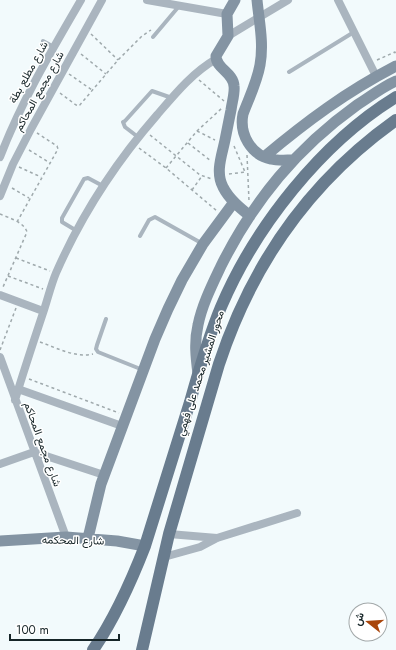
<svg xmlns="http://www.w3.org/2000/svg" width="396" height="650" font-family="Jost,Vazirmatn,sans-serif">
  <style>
    .lines { fill: none; stroke-linecap: round; stroke-linejoin: round }
    .path { stroke: #9fa9ac; stroke-width: 1.5; stroke-dasharray: 3 3; stroke-linecap: butt }
    .lane { stroke: #aab5bf; stroke-width: 4 }
    .street { stroke: #aab5bf; stroke-width: 8 }
    .secondary { stroke: #8494a3; stroke-width: 11 }
    .primary { stroke: #697c8e; stroke-width: 12 }
    .labels { text-anchor: middle; dominant-baseline: central; stroke-width: 3; stroke-linejoin: round; paint-order: stroke }
    .street-label { font-size: 11px; fill: #162528; stroke: #fff }
  </style>
  <rect width="100%" height="100%" fill="#f2fafc"/>
  <g class="lines">
    <path class="path" d="M 91,34 L 118,60
      M 81,54 L 106,74
      M 377,60 L 395,52 L 396,56
      M 69,74 L 92,90
      M 199,80 L 224,101
      M 60,93 L 76,105 L 79,106 L 118,60 L 142,36 L 151,30
      M 197,131 L 215,140
      M 150,135 L 200,175 L 212,179
      M 188,143 L 211,161
      M 234,146 L 245,172
      M 139,148 L 166,168 L 217,211
      M 29,150 L 50,163
      M 247,155 L 249,201
      M 19,167 L 41,177
      M 166,168 L 197,131 L 222,108
      M 229,174 L 245,172
      M 12,188 L 29,198
      M 192,190 L 202,176
      M 0,214 C 9,218 24,222 27,232 L 3,287
      M 17,222 L 58,149 L 57,146 L 37,133
      M 16,258 L 50,271
      M 8,276 L 43,289
      M 40,342 C 57,348 75,358 93,354
      M 0,350 L 16,308
      M 29,379 L 119,413"/>
    <path class="lane" d="M 153,37 L 180,5
      M 43,41 L 54,47
      M 289,72 L 354,32
      M 138,137 L 125,127 L 123,122 L 125,121 L 152,91 L 172,98
      M 77,231 L 62,222 L 62,218 L 84,179 L 88,178 L 103,186
      M 140,236 L 149,220 L 155,217 L 203,244
      M 106,319 L 97,345 L 96,349 L 98,352 L 143,370"/>
    <path class="street" d="M 147,0 L 227,14
      M 338,0 L 376,76
      M 228,36 L 288,0
      M 0,157 C 22,100 51,52 81,0
      M 0,196 L 13,164 L 31,129 L 102,0
      M 0,295 L 43,311
      M 0,357 L 66,537
      M 18,389 L 122,426
      M 15,400 C 24,370 34,340 44,310 C 48,298 51,285 56,273 C 81,216 116,162 157,115 C 175,94 192,73 216,59
      M 0,464 L 34,452 L 104,475
      M 169,534 L 217,538
      M 164,557 L 200,547 L 217,538 L 297,513"/>
    <path class="secondary" d="M 235,0 L 227,14 L 228,36 L 216,56 C 216,69 233,72 234,86 C 235,93 232,102 231,110 C 229,120 227,130 225,140 C 222,155 215,172 223,187 C 229,199 240,208 250,216
      M 257,0 C 259,21 264,43 260,65 C 257,82 249,98 243,114 C 239,134 251,155 271,159 C 278,161 286,160 293,160
      M 264,157 C 307,121 346,92 396,66
      M 198,374 C 196,358 194,342 198,325 C 202,305 212,285 221,266 C 254,200 297,148 357,105 C 370,97 382,87 396,81
      M 88,538 L 101,484 L 155,339 L 168,309 L 182,280 L 203,244 L 234,202
      M 0,541 L 66,537 L 117,541 L 145,546"/>
    <path class="primary" d="M 93,650 C 115,618 131,582 145,546 C 160,498 175,450 190,402 C 199,370 208,338 221,307 C 255,227 321,143 396,97
      M 142,650 L 169,534 L 219,364 C 252,264 310,181 396,120"/>
  </g>
  <g class="labels">
    <g class="street-label">
      <text transform="translate(28 72) rotate(-61)">شارع مطلع بطة</text>
      <text transform="translate(39 91) rotate(-61)">شارع مجمع المحاكم</text>
      <text transform="translate(200 373) rotate(-72)">محور المشير محمد على فهمي</text>
      <text transform="translate(43 444) rotate(70)">شارع مجمع المحاكم</text>
      <text transform="translate(73 540) rotate(1)">شارع المحكمه</text>
    </g>
  </g>
  <g transform="translate(368 622) rotate(287)"><circle r="19" fill="#ffffff" stroke="#a2a8a9"/>
  <path d="M0-3L7 15L0 10L-7 15Z" fill="#a9460c"/>
  <text y="-6" font-size="11" font-weight="bold" text-anchor="middle" fill="#162528">ش</text>
  </g>
  <path d="M10 634v6h109v-6" fill="none" stroke="#162528" stroke-width="2"/>
  <text x="16" y="634" font-size="12" fill="#162528" stroke="#ffffff" stroke-width="3" paint-order="stroke">100 m</text>
</svg>
